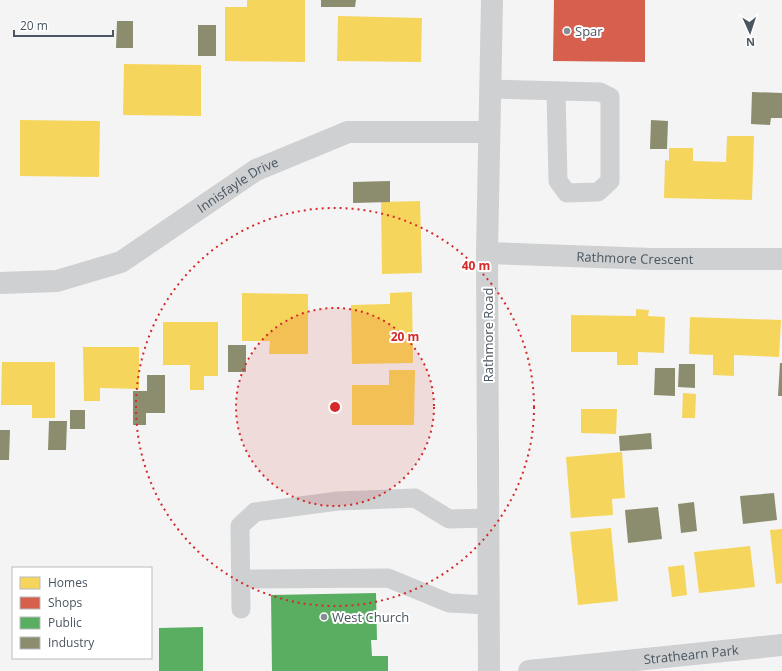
<svg xmlns="http://www.w3.org/2000/svg" width="782" height="671" font-family="'Open Sans',sans-serif">
  <style>
    .homes { fill: #f6d55c }
    .shops { fill: #d6604d }
    .public { fill: #5aae61 }
    .industry { fill: #8c8c6e }
    .lines { fill: none; stroke-linecap: round; stroke-linejoin: round }
    .service { stroke: #ced0d2; stroke-width: 19 }
    .minor { stroke: #ced0d2; stroke-width: 22 }
    .tertiary { stroke: #ced0d2; stroke-width: 22 }
    .ring { fill: none; stroke: #d62828; stroke-width: 2; stroke-dasharray: 2 4 }
    .poi-dot { fill: #868d94; stroke: #fff; stroke-width: 1.5 }
    .labels { text-anchor: middle; dominant-baseline: central; stroke-width: 4; stroke-linejoin: round; paint-order: stroke }
    .poi-label { font-size: 13px; fill: #4a5661; stroke: #fff; text-anchor: start }
    .street-label { font-size: 13px; fill: #4a5661; stroke: #fff }
    .centre { fill: #d62828; stroke: #fff; stroke-width: 2 }
    .ring-label { font-size: 12px; text-anchor: middle; font-weight: bold; fill: #d62828; stroke: #fff; stroke-width: 4; stroke-linejoin: round; paint-order: stroke }
  </style>
  <rect width="100%" height="100%" fill="#f4f4f4"/>
  <path class="homes" d="M 247,0 L 305,0 L 305,62 L 225,61 L 225,7 L 247,7 Z
    M 338,16 L 422,18 L 421,62 L 337,61 Z
    M 124,64 L 201,65 L 201,116 L 123,115 Z
    M 20,120 L 100,121 L 99,177 L 20,176 Z
    M 727,136 L 754,136 L 752,200 L 664,198 L 665,160 L 669,161 L 669,148 L 693,148 L 693,161 L 726,162 Z
    M 420,201 L 422,273 L 382,274 L 381,202 Z
    M 412,292 L 413,363 L 352,364 L 351,305 L 390,304 L 390,293 Z
    M 242,293 L 308,294 L 308,354 L 269,354 L 270,341 L 242,341 Z
    M 636,309 L 649,310 L 648,316 L 665,317 L 664,353 L 638,352 L 638,365 L 617,365 L 617,352 L 571,352 L 571,315 L 636,316 Z
    M 690,317 L 781,320 L 779,357 L 734,355 L 734,376 L 713,375 L 713,355 L 689,354 Z
    M 163,322 L 218,322 L 218,376 L 204,376 L 204,390 L 190,390 L 190,365 L 163,365 Z
    M 83,347 L 139,347 L 139,389 L 100,388 L 100,401 L 84,401 Z
    M 2,362 L 55,362 L 55,418 L 32,418 L 32,405 L 1,405 Z
    M 389,370 L 415,370 L 414,425 L 352,425 L 352,385 L 389,385 Z
    M 683,393 L 696,394 L 695,418 L 682,418 Z
    M 581,409 L 617,409 L 616,434 L 581,433 Z
    M 622,452 L 625,498 L 612,499 L 613,515 L 571,518 L 566,457 Z
    M 611,528 L 618,601 L 578,605 L 570,532 Z
    M 782,529 L 782,583 L 776,584 L 770,530 Z
    M 750,546 L 755,587 L 699,593 L 694,552 Z
    M 684,565 L 687,595 L 672,597 L 668,567 Z"/>
  <path class="shops" d="M 554,0 L 645,0 L 645,62 L 553,61 Z"/>
  <path class="public" d="M 376,593 L 377,640 L 371,640 L 372,656 L 388,656 L 388,671 L 272,671 L 271,595 Z
    M 203,627 L 203,671 L 159,671 L 159,628 Z"/>
  <path class="industry" d="M 321,0 L 356,0 L 355,7 L 321,7 Z
    M 117,21 L 133,21 L 133,48 L 116,48 Z
    M 198,25 L 216,25 L 216,56 L 198,56 Z
    M 752,92 L 782,93 L 782,118 L 771,118 L 770,125 L 751,124 Z
    M 651,120 L 668,121 L 667,149 L 650,149 Z
    M 390,181 L 390,202 L 353,203 L 353,182 Z
    M 228,345 L 246,345 L 246,372 L 228,372 Z
    M 780,363 L 782,363 L 782,396 L 778,396 Z
    M 679,364 L 695,364 L 695,388 L 678,387 Z
    M 655,368 L 675,368 L 675,396 L 654,395 Z
    M 147,375 L 165,375 L 165,413 L 146,413 L 146,425 L 133,425 L 133,391 L 147,391 Z
    M 70,410 L 85,410 L 85,429 L 70,429 Z
    M 49,421 L 67,421 L 66,450 L 48,450 Z
    M 0,430 L 10,430 L 9,460 L 0,460 Z
    M 651,433 L 652,449 L 620,451 L 619,436 Z
    M 774,493 L 777,520 L 743,524 L 740,496 Z
    M 694,502 L 697,531 L 681,533 L 678,504 Z
    M 658,507 L 662,539 L 628,543 L 625,510 Z"/>
  <g class="lines">
    <path class="service" d="M 490,89 L 600,92 L 610,97 L 610,181 L 598,192 L 567,193 L 558,181 L 556,91
      M 241,579 L 388,578 L 449,603 L 489,605
      M 241,609 L 240,526 L 255,512 L 338,501 L 415,498 L 449,519 L 489,518"/>
    <g class="minor">
      <path id="s1" d="M 487,253 L 652,259 L 782,259"/>
      <path id="s2" d="M 0,283 L 57,281 L 121,262 L 256,170 L 348,132 L 489,132"/>
      <path id="s3" d="M 529,671 L 782,645"/>
    </g>
    <path class="tertiary" d="M 489,671 L 487,253 L 492,0"/>
  </g>
  <circle cx="335" cy="407" r="99" fill="#d62828" fill-opacity=".12"/>
  <g class="ring">
    <circle cx="335" cy="407" r="99"/>
    <circle cx="335" cy="407" r="199"/>
  </g>
  <g class="poi-dot">
    <circle cx="567" cy="31" r="4"/>
    <circle cx="324" cy="617" r="4"/>
  </g>
  <g class="labels">
    <g class="poi-label">
      <text x="575" y="31">Spar</text>
      <text x="332" y="617">West Church</text>
    </g>
    <g class="street-label">
      <text stroke="none"><textPath href="#s2" startOffset="264">Innisfayle Drive</textPath></text>
      <text stroke="none"><textPath href="#s1" startOffset="148">Rathmore Crescent</textPath></text>
      <text transform="translate(488 335) rotate(-90)">Rathmore Road</text>
      <text stroke="none"><textPath href="#s3" startOffset="163">Strathearn Park</textPath></text>
    </g>
  </g>
  <circle cx="335" cy="407" r="6" class="centre"/>
  <g class="ring-label">
    <text x="476" y="270">40 m</text>
    <text x="405" y="341">20 m</text>
  </g>
  <rect x="12" y="567" width="140" height="92" fill="#ffffff" stroke="#b7bbc0"/>
  <rect x="20" y="577" width="20" height="12" fill="#f6d55c" stroke="#b7bbc0"/>
  <text x="48" y="587" font-size="12" fill="#4a5661">Homes</text>
  <rect x="20" y="597" width="20" height="12" fill="#d6604d" stroke="#b7bbc0"/>
  <text x="48" y="607" font-size="12" fill="#4a5661">Shops</text>
  <rect x="20" y="617" width="20" height="12" fill="#5aae61" stroke="#b7bbc0"/>
  <text x="48" y="627" font-size="12" fill="#4a5661">Public</text>
  <rect x="20" y="637" width="20" height="12" fill="#8c8c6e" stroke="#b7bbc0"/>
  <text x="48" y="647" font-size="12" fill="#4a5661">Industry</text>
  <g transform="translate(750 32) rotate(177)" stroke="#ffffff" stroke-width="3" paint-order="stroke">
  <path d="M0-3L7 15L0 10L-7 15Z" fill="#4a5661"/>
  <text y="-6" font-size="11" font-weight="bold" text-anchor="middle" fill="#4a5661">N</text>
  </g>
  <path d="M14 30v6h99v-6" fill="none" stroke="#4a5661" stroke-width="2"/>
  <text x="20" y="30" font-size="12" fill="#4a5661" stroke="#ffffff" stroke-width="3" paint-order="stroke">20 m</text>
</svg>
